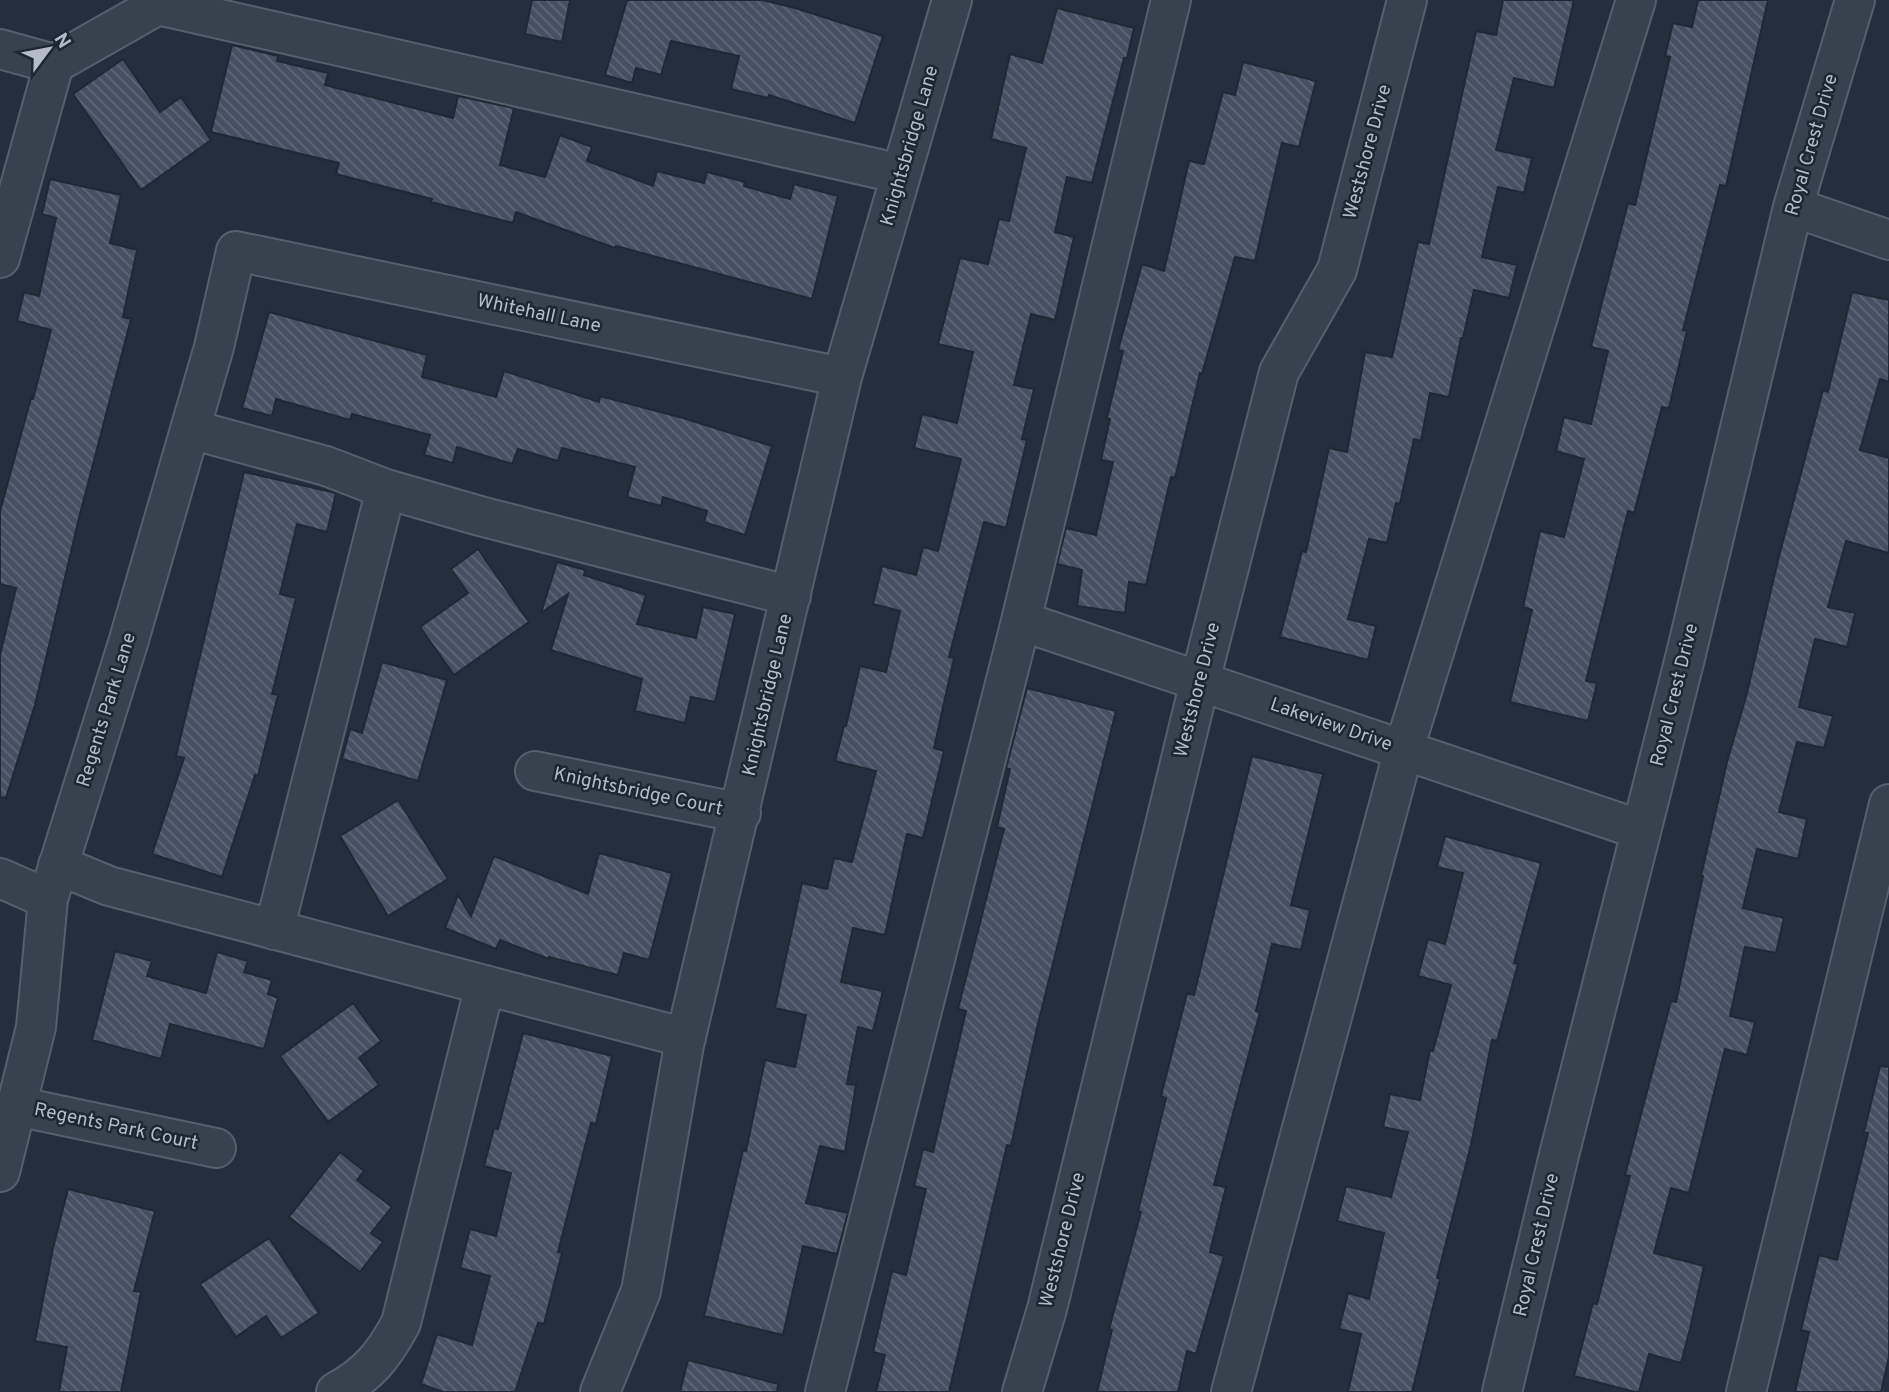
<svg xmlns="http://www.w3.org/2000/svg" width="1889" height="1392" font-family="Overpass,sans-serif">
  <style>
    .building { fill: url(#building-back-hatch); stroke: #1f2835; stroke-width: 2 }
    .lines { fill: none; stroke-linecap: round; stroke-linejoin: round }
    .minor-casing { stroke: #565f6c; stroke-width: 42 }
    .minor { stroke: #38414e; stroke-width: 38 }
    .labels { text-anchor: middle; dominant-baseline: central; stroke-width: 5; stroke-linejoin: round; paint-order: stroke }
    .street-label { font-size: 19px; fill: #b4bcc9; stroke: #1d2633 }
  </style>
  <defs>
    <pattern id="building-back-hatch" width="6" height="6" patternUnits="userSpaceOnUse" patternTransform="scale(1.75)"><rect width="6" height="6" fill="#455162"/><path d="M-1 5l2 2M0 0l6 6M5-1l2 2" fill="none" stroke="#5d6877"/></pattern>
  </defs>
  <rect width="100%" height="100%" fill="#242f3e"/>
  <path class="building" d="M 532,0 L 570,0 L 562,42 L 525,34 Z
    M 627,0 L 762,0 L 795,8 L 883,36 L 855,123 L 769,95 L 768,98 L 731,89 L 739,56 L 671,41 L 661,75 L 636,68 L 632,83 L 605,75 Z
    M 1503,0 L 1574,0 L 1554,88 L 1514,78 L 1496,150 L 1532,158 L 1524,193 L 1498,187 L 1482,257 L 1517,265 L 1509,298 L 1474,290 L 1463,338 L 1461,338 L 1449,397 L 1430,393 L 1421,441 L 1414,439 L 1400,504 L 1396,503 L 1387,543 L 1369,539 L 1348,619 L 1376,626 L 1368,660 L 1280,637 L 1302,551 L 1306,552 L 1329,448 L 1347,452 L 1365,352 L 1392,357 L 1418,242 L 1429,244 L 1476,31 L 1496,35 Z
    M 1698,0 L 1768,0 L 1726,186 L 1720,185 L 1683,330 L 1687,331 L 1669,408 L 1662,407 L 1634,513 L 1628,511 L 1586,681 L 1597,683 L 1588,721 L 1510,702 L 1532,610 L 1523,607 L 1540,531 L 1564,537 L 1584,459 L 1556,451 L 1564,417 L 1591,424 L 1608,351 L 1591,347 L 1601,306 L 1628,203 L 1635,205 L 1670,57 L 1665,56 L 1673,23 L 1692,27 Z
    M 1057,8 L 1134,28 L 1127,58 L 1124,58 L 1092,183 L 1067,177 L 1055,232 L 1074,237 L 1055,320 L 1031,314 L 1014,385 L 1034,389 L 1022,439 L 1027,440 L 1006,528 L 984,522 L 949,657 L 954,658 L 934,748 L 944,751 L 923,838 L 907,834 L 885,935 L 853,928 L 841,982 L 883,991 L 873,1031 L 858,1027 L 847,1084 L 856,1085 L 845,1152 L 820,1146 L 806,1203 L 848,1213 L 837,1254 L 803,1246 L 783,1335 L 704,1316 L 743,1150 L 746,1151 L 765,1060 L 795,1067 L 806,1015 L 775,1008 L 802,883 L 827,889 L 834,858 L 852,862 L 876,771 L 835,761 L 844,726 L 846,726 L 860,666 L 886,672 L 900,611 L 873,604 L 882,566 L 916,575 L 923,547 L 938,551 L 961,459 L 914,448 L 922,414 L 957,423 L 973,352 L 938,344 L 960,258 L 988,264 L 999,219 L 1009,221 L 1026,148 L 991,139 L 1010,54 L 1042,63 Z
    M 232,45 L 278,56 L 277,61 L 328,73 L 325,85 L 453,118 L 458,96 L 514,108 L 500,165 L 545,177 L 560,135 L 592,147 L 587,161 L 653,186 L 657,171 L 704,183 L 707,172 L 745,182 L 744,186 L 790,199 L 794,184 L 838,196 L 812,299 L 616,246 L 615,248 L 516,212 L 513,223 L 431,202 L 432,199 L 336,174 L 339,163 L 211,132 Z
    M 123,59 L 160,112 L 181,97 L 211,140 L 141,190 L 73,94 Z
    M 1243,62 L 1316,81 L 1299,147 L 1282,143 L 1255,261 L 1235,257 L 1202,374 L 1200,373 L 1175,478 L 1171,477 L 1146,585 L 1129,582 L 1125,613 L 1077,606 L 1082,570 L 1057,564 L 1066,528 L 1096,535 L 1113,462 L 1101,460 L 1110,419 L 1107,418 L 1123,351 L 1118,350 L 1142,264 L 1164,271 L 1189,161 L 1204,164 L 1223,92 L 1235,95 Z
    M 50,179 L 121,195 L 110,243 L 137,250 L 123,317 L 131,319 L 79,518 L 35,705 L 6,798 L 0,797 L 0,655 L 16,588 L 0,584 L 0,511 L 31,398 L 33,399 L 51,330 L 17,321 L 24,292 L 39,296 L 56,218 L 42,214 Z
    M 1852,292 L 1889,300 L 1889,382 L 1880,379 L 1860,450 L 1889,458 L 1889,553 L 1846,541 L 1828,607 L 1855,613 L 1847,647 L 1815,639 L 1799,707 L 1833,716 L 1824,748 L 1797,742 L 1779,812 L 1807,819 L 1798,859 L 1757,849 L 1743,908 L 1784,918 L 1776,953 L 1745,947 L 1730,1016 L 1755,1022 L 1747,1055 L 1725,1049 L 1689,1193 L 1671,1188 L 1654,1253 L 1704,1266 L 1690,1329 L 1681,1363 L 1649,1354 L 1639,1392 L 1635,1392 L 1574,1376 L 1593,1303 L 1597,1304 L 1630,1176 L 1625,1175 L 1671,1001 L 1676,1002 L 1703,876 L 1701,876 L 1727,762 L 1747,693 L 1778,560 L 1823,390 L 1828,392 Z
    M 269,312 L 427,355 L 422,377 L 496,397 L 504,371 L 599,402 L 600,396 L 683,418 L 772,446 L 745,535 L 704,522 L 707,511 L 663,497 L 661,506 L 627,497 L 635,467 L 562,448 L 558,461 L 518,449 L 512,464 L 457,447 L 453,463 L 424,455 L 430,435 L 352,414 L 350,420 L 276,399 L 272,416 L 242,408 Z
    M 244,472 L 336,493 L 327,532 L 297,524 L 280,594 L 296,598 L 272,694 L 278,695 L 258,776 L 255,775 L 222,877 L 152,854 L 184,758 L 176,756 Z
    M 478,549 L 529,622 L 454,675 L 420,627 L 468,593 L 451,569 Z
    M 557,562 L 585,570 L 584,575 L 646,595 L 637,624 L 696,638 L 703,607 L 735,614 L 715,702 L 691,697 L 685,723 L 635,711 L 642,679 L 551,650 L 568,594 L 541,613 Z
    M 382,662 L 447,680 L 418,781 L 342,759 L 350,729 L 362,733 Z
    M 1027,688 L 1116,711 L 1037,1028 L 1011,1146 L 1007,1145 L 949,1392 L 876,1392 L 885,1355 L 873,1352 L 892,1271 L 906,1275 L 926,1189 L 914,1186 L 923,1149 L 933,1152 L 966,1011 L 958,1009 L 1004,829 L 997,827 L 1010,769 L 1006,768 Z
    M 1252,756 L 1323,774 L 1291,905 L 1310,910 L 1301,950 L 1272,944 L 1256,1011 L 1260,1012 L 1214,1185 L 1226,1187 L 1210,1252 L 1224,1256 L 1196,1354 L 1187,1351 L 1178,1392 L 1097,1392 L 1112,1330 L 1109,1329 L 1141,1212 L 1138,1211 L 1166,1098 L 1161,1096 L 1187,993 L 1194,995 Z
    M 398,800 L 448,879 L 388,916 L 340,836 Z
    M 1445,836 L 1541,863 L 1514,963 L 1518,964 L 1497,1041 L 1492,1040 L 1471,1145 L 1437,1278 L 1440,1279 L 1412,1392 L 1348,1392 L 1361,1334 L 1339,1329 L 1348,1293 L 1369,1299 L 1384,1233 L 1337,1221 L 1346,1186 L 1391,1197 L 1408,1132 L 1383,1127 L 1390,1094 L 1420,1100 L 1430,1050 L 1433,1051 L 1451,985 L 1418,976 L 1428,939 L 1445,944 L 1463,873 L 1437,867 Z
    M 599,853 L 672,873 L 649,960 L 624,953 L 618,975 L 549,957 L 549,959 L 500,940 L 496,949 L 445,928 L 458,895 L 471,916 L 494,856 L 588,894 Z
    M 115,951 L 152,961 L 147,976 L 206,993 L 217,952 L 248,961 L 244,972 L 272,980 L 268,994 L 278,998 L 264,1049 L 170,1024 L 161,1059 L 92,1040 Z
    M 353,1003 L 381,1041 L 359,1058 L 379,1085 L 328,1122 L 280,1056 Z
    M 523,1033 L 612,1056 L 596,1124 L 591,1123 L 558,1252 L 562,1253 L 544,1324 L 538,1323 L 515,1392 L 443,1392 L 421,1384 L 437,1334 L 472,1345 L 490,1276 L 460,1268 L 470,1229 L 496,1236 L 511,1173 L 484,1166 L 494,1128 L 498,1129 Z
    M 1880,1066 L 1889,1067 L 1889,1357 L 1881,1392 L 1795,1392 L 1809,1332 L 1801,1330 L 1819,1255 L 1837,1260 L 1868,1133 L 1864,1132 Z
    M 340,1152 L 364,1171 L 357,1180 L 392,1207 L 371,1233 L 383,1242 L 360,1272 L 289,1217 Z
    M 68,1189 L 155,1211 L 134,1291 L 141,1292 L 121,1392 L 59,1392 L 67,1347 L 35,1341 L 53,1248 Z
    M 269,1238 L 319,1313 L 281,1338 L 266,1316 L 236,1337 L 200,1284 Z
    M 688,1360 L 778,1384 L 777,1392 L 680,1392 Z"/>
  <g class="lines">
    <defs>
      <path id="minor" d="M 0,49 L 54,64
        M 1793,207 L 1889,240
        M 0,258 L 54,64 L 158,5 L 901,174
        M 190,429 L 326,466 L 386,489 L 480,516 L 791,596
        M 1021,621 L 1641,830
        M 535,771 L 741,813
        M 58,865 L 109,886 L 686,1038
        M 0,878 L 48,899
        M 274,930 L 386,489
        M 16,1106 L 216,1148
        M 0,1172 L 36,1027 L 48,899 L 128,643 L 214,347 L 236,251 L 842,377
        M 336,1392 C 369,1374 384,1355 401,1323 L 485,985
        M 600,1392 L 641,1291 L 684,1045 L 842,377 L 952,0
        M 825,1392 L 1021,621 L 1171,0
        M 1022,1392 L 1047,1309 L 1200,681 L 1279,372 L 1337,270 L 1407,0
        M 1231,1392 L 1404,749 L 1636,0
        M 1502,1392 L 1559,1155 L 1685,658 L 1793,207 L 1855,0
        M 1746,1392 L 1889,804"/>
    </defs>
    <use href="#minor" class="minor-casing"/>
    <use href="#minor" class="minor"/>
  </g>
  <g class="labels">
    <g class="street-label">
      <text transform="translate(1812 145) rotate(-74)">Royal Crest Drive</text>
      <text transform="translate(910 146) rotate(-74)">Knightsbridge Lane</text>
      <text transform="translate(1368 152) rotate(-75)">Westshore Drive</text>
      <text transform="translate(539 314) rotate(12)">Whitehall Lane</text>
      <text transform="translate(1198 690) rotate(-76)">Westshore Drive</text>
      <text transform="translate(768 695) rotate(-77)">Knightsbridge Lane</text>
      <text transform="translate(1675 695) rotate(-76)">Royal Crest Drive</text>
      <text transform="translate(107 710) rotate(-73)">Regents Park Lane</text>
      <text transform="translate(1331 725) rotate(19)">Lakeview Drive</text>
      <text transform="translate(638 792) rotate(12)">Knightsbridge Court</text>
      <text transform="translate(116 1127) rotate(12)">Regents Park Court</text>
      <text transform="translate(1063 1240) rotate(-76)">Westshore Drive</text>
      <text transform="translate(1537 1245) rotate(-77)">Royal Crest Drive</text>
    </g>
  </g>
  <g transform="translate(49 49) rotate(58)" stroke="#1d2633" stroke-width="5" paint-order="stroke">
  <path d="M0-5L12 26L0 18L-12 26Z" fill="#b4bcc9"/>
  <text y="-10" font-size="19" font-weight="bold" text-anchor="middle" fill="#b4bcc9">N</text>
  </g>
</svg>
